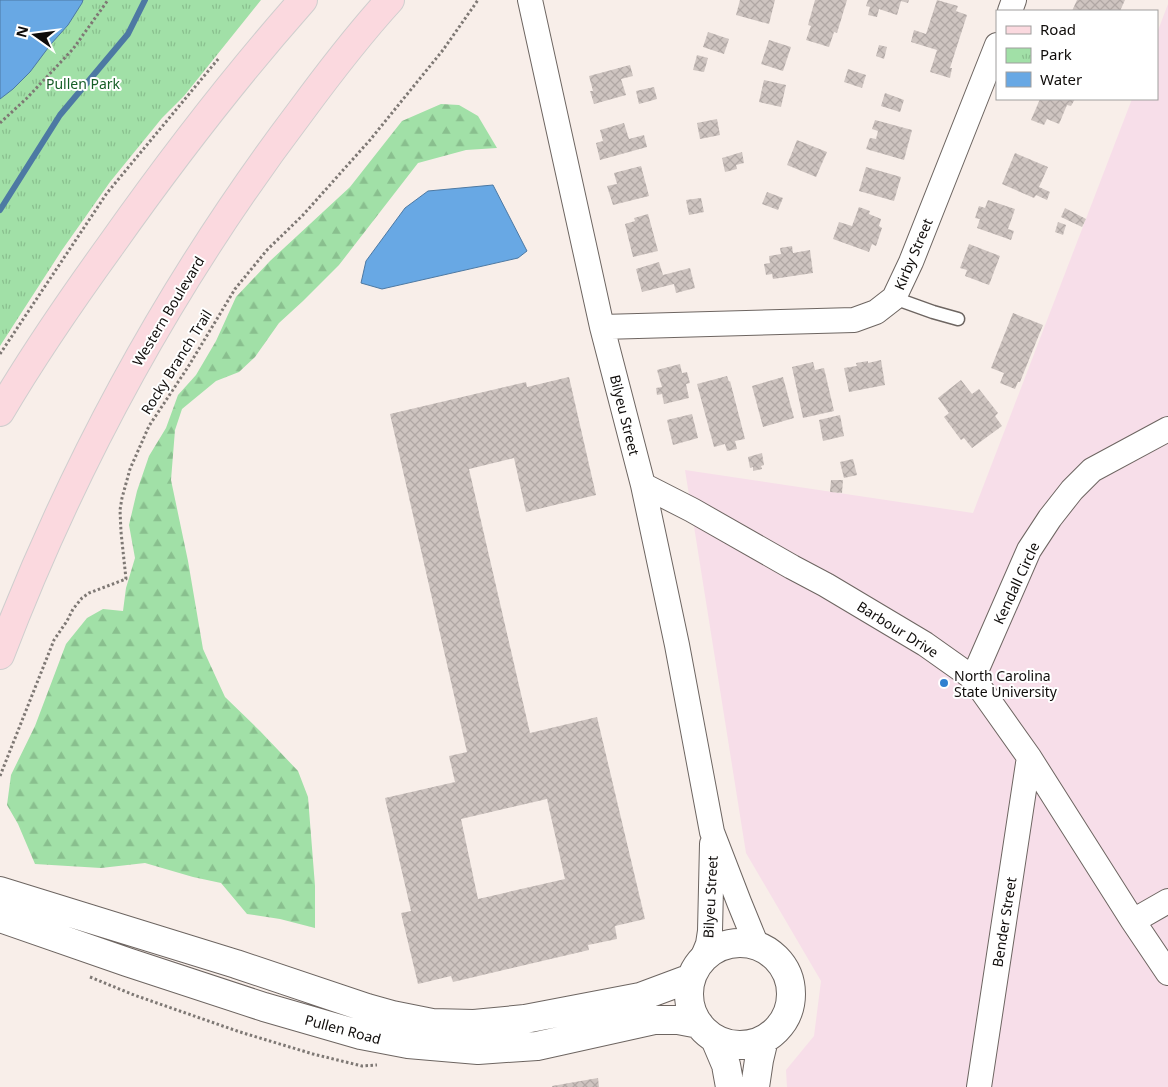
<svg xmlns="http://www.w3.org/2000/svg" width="1168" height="1087" font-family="'Noto Sans',sans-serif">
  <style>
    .education { fill: #f7dee9 }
    .forest { fill: url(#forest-firs) }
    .park { fill: url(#park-tufts) }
    .water { fill: #68a8e4; stroke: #4d79a3 }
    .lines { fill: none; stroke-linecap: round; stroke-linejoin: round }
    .stream { stroke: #4d79a3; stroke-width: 6 }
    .building { fill: url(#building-cross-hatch); fill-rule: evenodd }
    .service-casing { stroke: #6d6561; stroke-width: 15 }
    .minor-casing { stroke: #6d6561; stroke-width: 26 }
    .tertiary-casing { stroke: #6d6561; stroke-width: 30 }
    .primary-casing { stroke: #cfcece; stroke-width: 30 }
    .path { stroke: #7e7874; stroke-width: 3; stroke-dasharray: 2.5 2.5; stroke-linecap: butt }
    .service { stroke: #fff; stroke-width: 12 }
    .minor { stroke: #fff; stroke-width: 24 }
    .tertiary { stroke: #fff; stroke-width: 28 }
    .primary { stroke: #fbd9df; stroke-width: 28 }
    .poi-dot { fill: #3080d0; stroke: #fff; stroke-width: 2 }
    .labels { text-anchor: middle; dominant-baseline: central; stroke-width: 4; stroke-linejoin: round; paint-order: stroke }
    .park-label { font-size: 14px; fill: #165e26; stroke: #fff }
    .street-label { font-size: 14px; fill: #0f0c0a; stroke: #fff }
    .poi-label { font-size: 14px; fill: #0f0c0a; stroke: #fff; text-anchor: start }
  </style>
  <defs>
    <pattern id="forest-firs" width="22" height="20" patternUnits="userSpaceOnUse" patternTransform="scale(1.25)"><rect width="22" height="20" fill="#a1e0a7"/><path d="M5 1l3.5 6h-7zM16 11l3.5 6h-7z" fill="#89bf8e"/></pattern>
    <pattern id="park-tufts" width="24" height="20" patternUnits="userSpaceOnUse" patternTransform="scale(1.25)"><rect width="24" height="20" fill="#a1e0a7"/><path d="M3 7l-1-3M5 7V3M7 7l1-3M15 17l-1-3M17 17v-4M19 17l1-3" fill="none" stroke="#89bf8e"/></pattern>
    <pattern id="building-cross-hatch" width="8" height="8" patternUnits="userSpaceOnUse" patternTransform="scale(1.25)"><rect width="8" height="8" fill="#cec4c0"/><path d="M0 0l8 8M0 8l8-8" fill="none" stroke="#b0a7a4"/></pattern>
  </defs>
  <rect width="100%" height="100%" fill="#f8eee9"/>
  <path class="education" d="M 1168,4 L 1168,1087 L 787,1087 L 786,1070 L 814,1036 L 821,981 L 746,853 L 685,470 L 973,513 L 1132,99 L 1157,99 L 1157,33 Z"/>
  <path class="forest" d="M 441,104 L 459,105 L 478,116 L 497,148 L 466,150 L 418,163 L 339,265 L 303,301 L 279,323 L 255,357 L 239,372 L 216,381 L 182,409 L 175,430 L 171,480 L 188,561 L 203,649 L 225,697 L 260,731 L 298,771 L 308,797 L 315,886 L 315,928 L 280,919 L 247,914 L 221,883 L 193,877 L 145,863 L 101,868 L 35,864 L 18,824 L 7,805 L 11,775 L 35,726 L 66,644 L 87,618 L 103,609 L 123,611 L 126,588 L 135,558 L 129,525 L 137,491 L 149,456 L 166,428 L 178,395 L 196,375 L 216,341 L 236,297 L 270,261 L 350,187 L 402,121 Z"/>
  <path class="park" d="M 0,0 L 261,0 L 184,96 L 162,118 L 110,182 L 62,250 L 0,346 Z"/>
  <path class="water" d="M 0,0 L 83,0 L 82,3 L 68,25 L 51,44 L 30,72 L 13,89 L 0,99 Z
    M 493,185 L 527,251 L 518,258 L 382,289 L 361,283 L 366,261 L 405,208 L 428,191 Z"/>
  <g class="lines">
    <path class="stream" d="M 0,210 L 60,115 L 128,34 L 145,0"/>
  </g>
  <path class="building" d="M 740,0 L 775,0 L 769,24 L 736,15 Z
    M 815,0 L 847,0 L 837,33 L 834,32 L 829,47 L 806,40 L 811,26 L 808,25 Z
    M 868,0 L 909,0 L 908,3 L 901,1 L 897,15 L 879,9 L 877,17 L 868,15 L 870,7 L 866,6 Z
    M 937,0 L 958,6 L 956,11 L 967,15 L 950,68 L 952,68 L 950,78 L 930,72 L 937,50 L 911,42 L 914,30 L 926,34 Z
    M 1077,0 L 1125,0 L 1120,11 L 1072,11 Z
    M 708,32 L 729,39 L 724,54 L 703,47 Z
    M 769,40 L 791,47 L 783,71 L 761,64 Z
    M 879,45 L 887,47 L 884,59 L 876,56 Z
    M 697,55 L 708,58 L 704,72 L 693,70 Z
    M 630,65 L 633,76 L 621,79 L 626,95 L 594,104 L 590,91 L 593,91 L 589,76 Z
    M 848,69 L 866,75 L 862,88 L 844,82 Z
    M 764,80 L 786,85 L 781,107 L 759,102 Z
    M 654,87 L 657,99 L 639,104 L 636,91 Z
    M 885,93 L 904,100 L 900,112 L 881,106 Z
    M 1040,99 L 1075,99 L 1071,106 L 1067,105 L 1059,124 L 1047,119 L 1044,125 L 1031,120 Z
    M 717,119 L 720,135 L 700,139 L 697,123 Z
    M 875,120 L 912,130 L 904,160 L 866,149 L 870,138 L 876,139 L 878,131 L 872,129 Z
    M 624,123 L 629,139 L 644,135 L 647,147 L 600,160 L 596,143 L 603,141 L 600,130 Z
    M 797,140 L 827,152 L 816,177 L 787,165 Z
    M 742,152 L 744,163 L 736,165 L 737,169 L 725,172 L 722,158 Z
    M 1015,153 L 1048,167 L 1039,187 L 1050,192 L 1047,200 L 1036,195 L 1034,198 L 1002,184 Z
    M 641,166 L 649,196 L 613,205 L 607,186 L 617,184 L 614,173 Z
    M 866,167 L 901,177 L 894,201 L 859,191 Z
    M 767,192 L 783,198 L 778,210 L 762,204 Z
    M 701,198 L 704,212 L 689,215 L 686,200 Z
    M 988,200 L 1015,209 L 1008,229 L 1014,231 L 1011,240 L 977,228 L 980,219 L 975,218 L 979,206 L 985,208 Z
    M 859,207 L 870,211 L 869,214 L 881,219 L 879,226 L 882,228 L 876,246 L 872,244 L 869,252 L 833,239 L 839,222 L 852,226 Z
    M 1065,208 L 1086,219 L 1082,227 L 1061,217 Z
    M 648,214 L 658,251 L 633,257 L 625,224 L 635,221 L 634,218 Z
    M 1058,222 L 1066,225 L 1063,235 L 1055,232 Z
    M 969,244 L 1000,256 L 989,285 L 965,276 L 967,270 L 960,268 Z
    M 792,246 L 793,253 L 810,250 L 813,273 L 773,279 L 772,274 L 766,275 L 764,264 L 770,263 L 769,256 L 781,254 L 780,248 Z
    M 659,262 L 663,275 L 690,268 L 695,288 L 676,293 L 674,284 L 642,292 L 636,269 Z
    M 1013,313 L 1043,325 L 1020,382 L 1018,382 L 1015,389 L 1000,383 L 1004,373 L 991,368 Z
    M 881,360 L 885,385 L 849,392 L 844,368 L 857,366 L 856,363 L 868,361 L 868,363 Z
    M 813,362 L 815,370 L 824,368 L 834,411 L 803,418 L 792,367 Z
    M 680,364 L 682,373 L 687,372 L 690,383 L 686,384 L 689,398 L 664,404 L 662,394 L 657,395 L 656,388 L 662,387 L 657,370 Z
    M 727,376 L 729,382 L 730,381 L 745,439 L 735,441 L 737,449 L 727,451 L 725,444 L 714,447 L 697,384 Z
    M 569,377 L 596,495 L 526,512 L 514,458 L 469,469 L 530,733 L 597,717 L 645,919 L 615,926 L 617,939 L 588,945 L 589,950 L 453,982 L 451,976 L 418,984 L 401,913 L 411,911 L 385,798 L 455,782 L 449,756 L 467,752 L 390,414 L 526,382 L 527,387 ZM 547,799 L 565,879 L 478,899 L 461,819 Z
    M 783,377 L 794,418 L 763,427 L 752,386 Z
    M 961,380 L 972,394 L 979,389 L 998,413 L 995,416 L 1002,426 L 972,448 L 964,438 L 961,440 L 944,417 L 949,413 L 938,398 Z
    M 692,414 L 698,438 L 673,445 L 667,420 Z
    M 840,415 L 844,436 L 823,441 L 819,420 Z
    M 762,453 L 764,465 L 761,466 L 762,469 L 753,471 L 753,467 L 750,468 L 748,457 Z
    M 853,459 L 857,475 L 844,478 L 840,462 Z
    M 831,480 L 843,480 L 842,493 L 830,492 Z
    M 598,1078 L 599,1087 L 552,1087 L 552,1086 Z"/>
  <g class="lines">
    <defs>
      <path id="service" d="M 894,298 L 933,312 L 958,319"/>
      <path id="minor" d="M 530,0 L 602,327 L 643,485 L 656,546 L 677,645 L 712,832 L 739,902 L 757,946
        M 1010,11 L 1014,0
        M 602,327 L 854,320 L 876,312 L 894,298 L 911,262 L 997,45
        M 643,485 L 692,510 L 792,567 L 826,585 L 925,644 L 973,678 L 1029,757 L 1133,921 L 1168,973
        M 973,678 L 1029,550 L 1050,518 L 1072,490 L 1092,470 L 1168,429
        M 1133,921 L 1168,901
        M 701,961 L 708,944 L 710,931 L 712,844
        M 979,1087 L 1029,757"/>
      <path id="tertiary" d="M 0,891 L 236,964 L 367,1008 L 392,1015 L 432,1023 L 474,1024 L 525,1019 L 640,997 L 691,978
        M 0,918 L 127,962 L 264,1007 L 361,1035 L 408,1044 L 478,1050 L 537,1046 L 654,1020 L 678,1020 L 699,1024
        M689 994a51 51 0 1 1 102 0a51 51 0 1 1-102 0Z
        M 715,1039 L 726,1065 L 730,1087
        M 755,1087 L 759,1060 L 764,1039"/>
      <path id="primary" d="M 0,412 C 34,354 72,299 111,245 C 171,160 234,78 303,0
        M 0,655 C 74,461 176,276 301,111 C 329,73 358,35 390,0"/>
    </defs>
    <use href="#service" class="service-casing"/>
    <use href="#minor" class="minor-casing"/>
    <use href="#tertiary" class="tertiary-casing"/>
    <use href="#primary" class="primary-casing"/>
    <path class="path" d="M 0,123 L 27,98 L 73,49 L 108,0
      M 0,354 L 107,193 L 219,58
      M 0,776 L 54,640 L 67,621 L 73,609 L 82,598 L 89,593 L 126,579 L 121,532 L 120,510 L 122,498 L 130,469 L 149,426 L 188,367 L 235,289 L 267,250 L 303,215 L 370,140 L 443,50 L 478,0
      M 90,977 L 134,995 L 240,1032 L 313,1054 L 362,1066 L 377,1065"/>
    <use href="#service" class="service"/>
    <use href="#minor" class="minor"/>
    <use href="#tertiary" class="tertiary"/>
    <use href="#primary" class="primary"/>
  </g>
  <circle class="poi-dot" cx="944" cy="683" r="5"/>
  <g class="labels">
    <g class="park-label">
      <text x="83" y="83">Pullen Park</text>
    </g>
    <g class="street-label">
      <text transform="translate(913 254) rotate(-67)">Kirby Street</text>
      <text transform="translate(168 311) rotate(-59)">Western Boulevard</text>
      <text transform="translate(176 362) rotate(-58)">Rocky Branch Trail</text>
      <text transform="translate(625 415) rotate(76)">Bilyeu Street</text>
      <text transform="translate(1016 583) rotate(-65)">Kendall Circle</text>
      <text transform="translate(898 629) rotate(32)">Barbour Drive</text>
      <text transform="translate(710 897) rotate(-87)">Bilyeu Street</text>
      <text transform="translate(1004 922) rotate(-81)">Bender Street</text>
      <text transform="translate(343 1029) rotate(15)">Pullen Road</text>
    </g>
    <g class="poi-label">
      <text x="954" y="675">North Carolina<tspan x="954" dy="16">State University</tspan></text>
    </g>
  </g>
  <rect x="996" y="10" width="162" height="90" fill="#ffffff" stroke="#9f9e9d"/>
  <rect x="1006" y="26" width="25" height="8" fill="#fbd9df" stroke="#9f9e9d"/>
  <text x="1040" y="35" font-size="15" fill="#0f0c0a">Road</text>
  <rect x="1006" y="48" width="25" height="15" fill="url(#park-tufts)" stroke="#9f9e9d"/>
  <text x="1040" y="60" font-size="15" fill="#0f0c0a">Park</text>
  <rect x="1006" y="72" width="25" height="15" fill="#68a8e4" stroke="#9f9e9d"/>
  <text x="1040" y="85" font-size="15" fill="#0f0c0a">Water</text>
  <g transform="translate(35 35) rotate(284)" stroke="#ffffff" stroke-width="4" paint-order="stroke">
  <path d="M0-4L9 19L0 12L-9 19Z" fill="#0f0c0a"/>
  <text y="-8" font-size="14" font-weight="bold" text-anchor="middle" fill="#0f0c0a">N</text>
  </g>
</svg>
